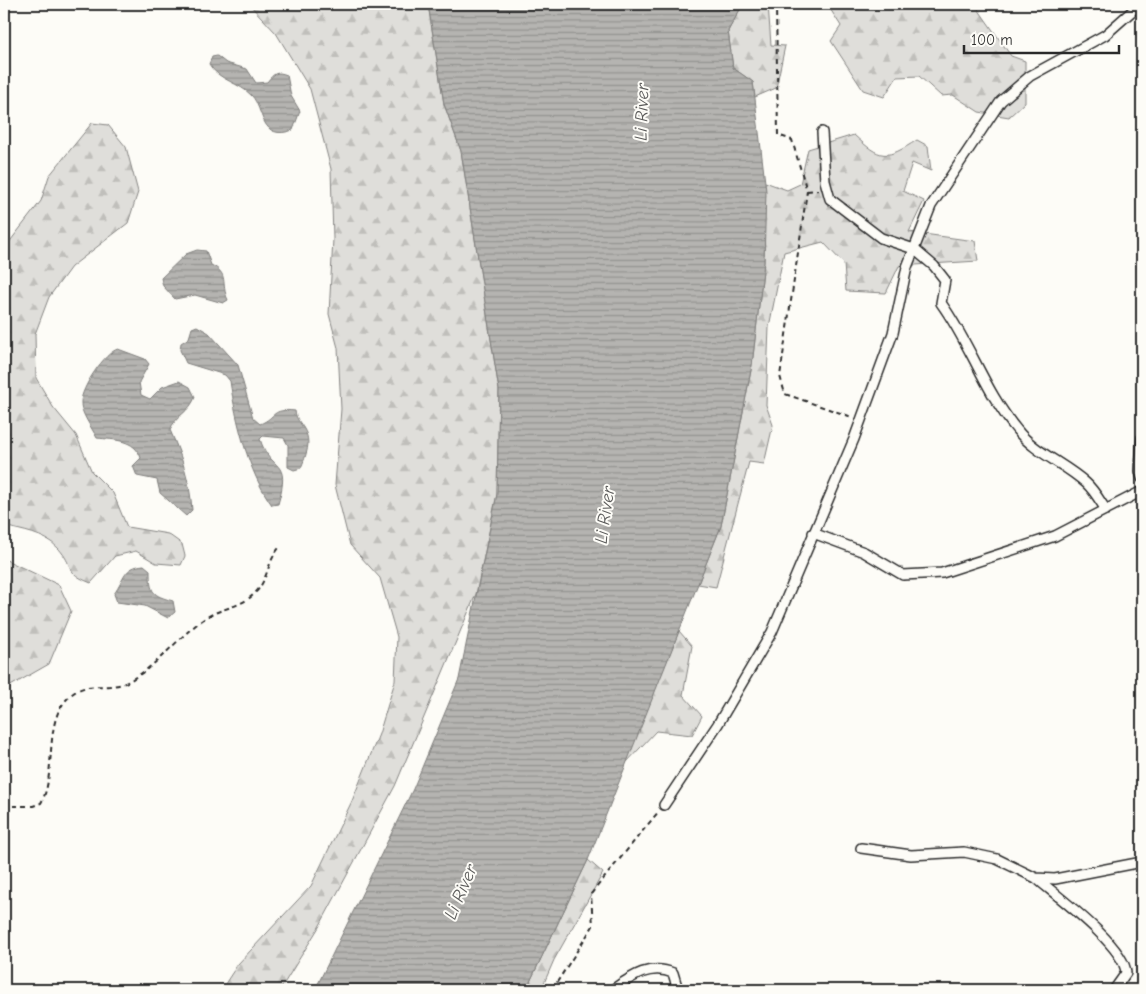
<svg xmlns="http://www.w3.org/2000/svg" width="1146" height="994" font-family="'Comic Neue',sans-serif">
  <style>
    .forest { fill: url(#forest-firs); stroke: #858482 }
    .water { fill: url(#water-rules); stroke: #7e7d7b }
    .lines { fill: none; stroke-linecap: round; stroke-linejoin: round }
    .street-casing { stroke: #2b2b2b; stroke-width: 12 }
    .path { stroke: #2b2b2b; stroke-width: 2; stroke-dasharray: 5 4; stroke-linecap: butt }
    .street { stroke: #fdfcf7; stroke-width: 9 }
    .labels { text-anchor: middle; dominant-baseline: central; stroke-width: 4; stroke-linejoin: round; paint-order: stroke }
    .water-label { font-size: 18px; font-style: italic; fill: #5b5b5a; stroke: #fdfcf7 }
  </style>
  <defs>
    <pattern id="forest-firs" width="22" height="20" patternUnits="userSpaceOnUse" patternTransform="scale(1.25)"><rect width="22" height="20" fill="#dfdeda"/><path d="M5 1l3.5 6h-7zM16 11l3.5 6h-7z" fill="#c0bfbb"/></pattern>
    <pattern id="water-rules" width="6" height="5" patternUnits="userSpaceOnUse" patternTransform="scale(1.25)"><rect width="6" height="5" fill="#b5b4b1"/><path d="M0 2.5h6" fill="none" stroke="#939390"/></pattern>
  </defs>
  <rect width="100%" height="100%" fill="#fdfcf7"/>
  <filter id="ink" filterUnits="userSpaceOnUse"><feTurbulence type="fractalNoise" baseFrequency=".02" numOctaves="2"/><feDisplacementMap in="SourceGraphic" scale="10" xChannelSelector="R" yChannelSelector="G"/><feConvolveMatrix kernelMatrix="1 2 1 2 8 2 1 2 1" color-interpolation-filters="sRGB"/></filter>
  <g filter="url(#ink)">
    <path class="forest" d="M 249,4 L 428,4 L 444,104 L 461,151 L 499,390 L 497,494 L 476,594 L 395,786 L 319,927 L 280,990 L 221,990 L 238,964 L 311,886 L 352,801 L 379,734 L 395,681 L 397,637 L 380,578 L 350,545 L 335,485 L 341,409 L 338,348 L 329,314 L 333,239 L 331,169 L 310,89 L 276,33 Z
      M 743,4 L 768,4 L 771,45 L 785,46 L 776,88 L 755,97 L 753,82 L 733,68 L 728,31 Z
      M 827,4 L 979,4 L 976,6 L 1011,56 L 1025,61 L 1025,102 L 1009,117 L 979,112 L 953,95 L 941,96 L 919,76 L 897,77 L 884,97 L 863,90 L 831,41 L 841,26 Z
      M 92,123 L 108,125 L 126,147 L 138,192 L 128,223 L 71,267 L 49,297 L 35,334 L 36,378 L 53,407 L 76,435 L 92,472 L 113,493 L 127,527 L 168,534 L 182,544 L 185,556 L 181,565 L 156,563 L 136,551 L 115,556 L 91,583 C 63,572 75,566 58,548 C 44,533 22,531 4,526 L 4,249 L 41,201 L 49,176 Z
      M 854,135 C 881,160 886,160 917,140 L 928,146 L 931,171 L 912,163 L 903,191 L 924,201 L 909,232 L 975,241 L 978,261 L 899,266 L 886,293 L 846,291 L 844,264 L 823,242 L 784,252 L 769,327 L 766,405 L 773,425 L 764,464 L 749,462 L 716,587 L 698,584 L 721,526 L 752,365 L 764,262 L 765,182 L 787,190 L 800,184 L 808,149 Z
      M 4,559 L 59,585 L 71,611 L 49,664 L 7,688 L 4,686 Z
      M 679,631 L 692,646 L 683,695 L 702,716 L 692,735 L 656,731 L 625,764 Z
      M 588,860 L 603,873 L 554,960 L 541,990 L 526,990 Z"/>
    <path class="water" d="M 428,4 L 743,4 L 728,31 L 733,68 L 753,82 L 766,191 L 764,262 L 752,365 L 721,526 L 588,860 L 526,990 L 315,990 L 413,789 L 459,679 L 497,494 L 499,390 L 461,151 L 444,104 Z
      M 217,56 L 226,63 L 247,69 L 256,83 L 267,82 C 274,73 277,71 287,75 L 291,96 L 300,111 L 293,130 C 260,142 264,109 252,96 C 239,82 219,81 209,64 L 212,57 Z
      M 197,250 L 206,251 L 211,265 C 230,274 220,283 228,300 L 223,303 L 195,295 L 175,299 L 163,286 L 161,278 L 186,254 Z
      M 197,326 L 209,333 L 238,365 L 253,418 L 260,424 C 277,417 271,408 295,411 C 296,419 300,422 304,429 C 312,442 306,455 301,468 L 294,470 L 288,467 L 288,445 L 284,438 L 263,436 L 260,439 C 271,474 292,456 278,504 L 272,505 C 248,472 236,421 230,381 L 225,375 L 186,363 L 180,350 L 181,343 L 189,338 L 192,328 Z
      M 118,349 L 145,359 L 149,364 L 139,382 L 141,395 L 150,399 L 162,387 L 179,381 L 190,387 L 195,397 C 190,412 175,416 170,430 C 182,457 190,481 192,510 L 186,516 L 160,493 L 157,480 L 137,476 L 133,466 L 141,458 C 135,439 114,440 97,438 C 92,428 80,412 81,402 C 81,388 105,352 118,349 Z
      M 144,565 L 150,570 C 150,593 152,595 173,601 L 175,612 L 168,618 L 145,606 L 117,602 L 114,594 C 125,579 123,567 144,565 Z"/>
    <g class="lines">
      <defs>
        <path id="street" d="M 822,132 L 825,181 L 830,199 L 881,238 L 914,249 L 934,266 L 945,280 L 941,303 C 970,343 985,392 1017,430 C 1035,453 1064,463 1086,483 C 1094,490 1100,501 1106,510
          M 1142,438 L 1140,471 L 1142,478
          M 813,533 L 864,552 L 903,575 L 942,573 L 1055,536 L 1142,491
          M 664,805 L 718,724 L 772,632 L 854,439 L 893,333 L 907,267 L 931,206 L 1001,101 L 1030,76 L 1105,35 L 1140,4
          M 861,848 L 911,855 L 964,852 L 997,859 L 1036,878 L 1055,879 L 1142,862
          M 1036,878 C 1057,896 1125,946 1126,973 L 1114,990
          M 612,990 C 631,977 650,963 673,973 L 678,990"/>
      </defs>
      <use href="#street" class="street-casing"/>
      <path class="path" d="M 776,4 L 778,135 L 792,140 L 807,191 L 780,376 L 785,394 L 852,417
        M 807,191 L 818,190
        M 4,806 L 33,806 L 41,803 C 56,776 45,728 63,704 C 84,674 106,695 131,680 C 159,664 178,637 204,619 C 219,608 240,608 254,594 C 268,581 267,562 279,548
        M 552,990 L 593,926 L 591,894 L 659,811"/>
      <use href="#street" class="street"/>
    </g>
  </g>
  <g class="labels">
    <g class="water-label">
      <text transform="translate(642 112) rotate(-88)">Li River</text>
      <text transform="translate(605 515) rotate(-82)">Li River</text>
      <text transform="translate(461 892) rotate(-67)">Li River</text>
    </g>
  </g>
  <rect width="1146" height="994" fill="none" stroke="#fdfcf7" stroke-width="20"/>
  <rect x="10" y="10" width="1126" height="974" fill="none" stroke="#2b2b2b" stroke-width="2" filter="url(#ink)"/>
  <path d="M964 45v8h155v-8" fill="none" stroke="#2b2b2b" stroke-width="2.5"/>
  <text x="971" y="45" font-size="15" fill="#2b2b2b" stroke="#fdfcf7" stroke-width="4" paint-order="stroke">100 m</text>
</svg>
